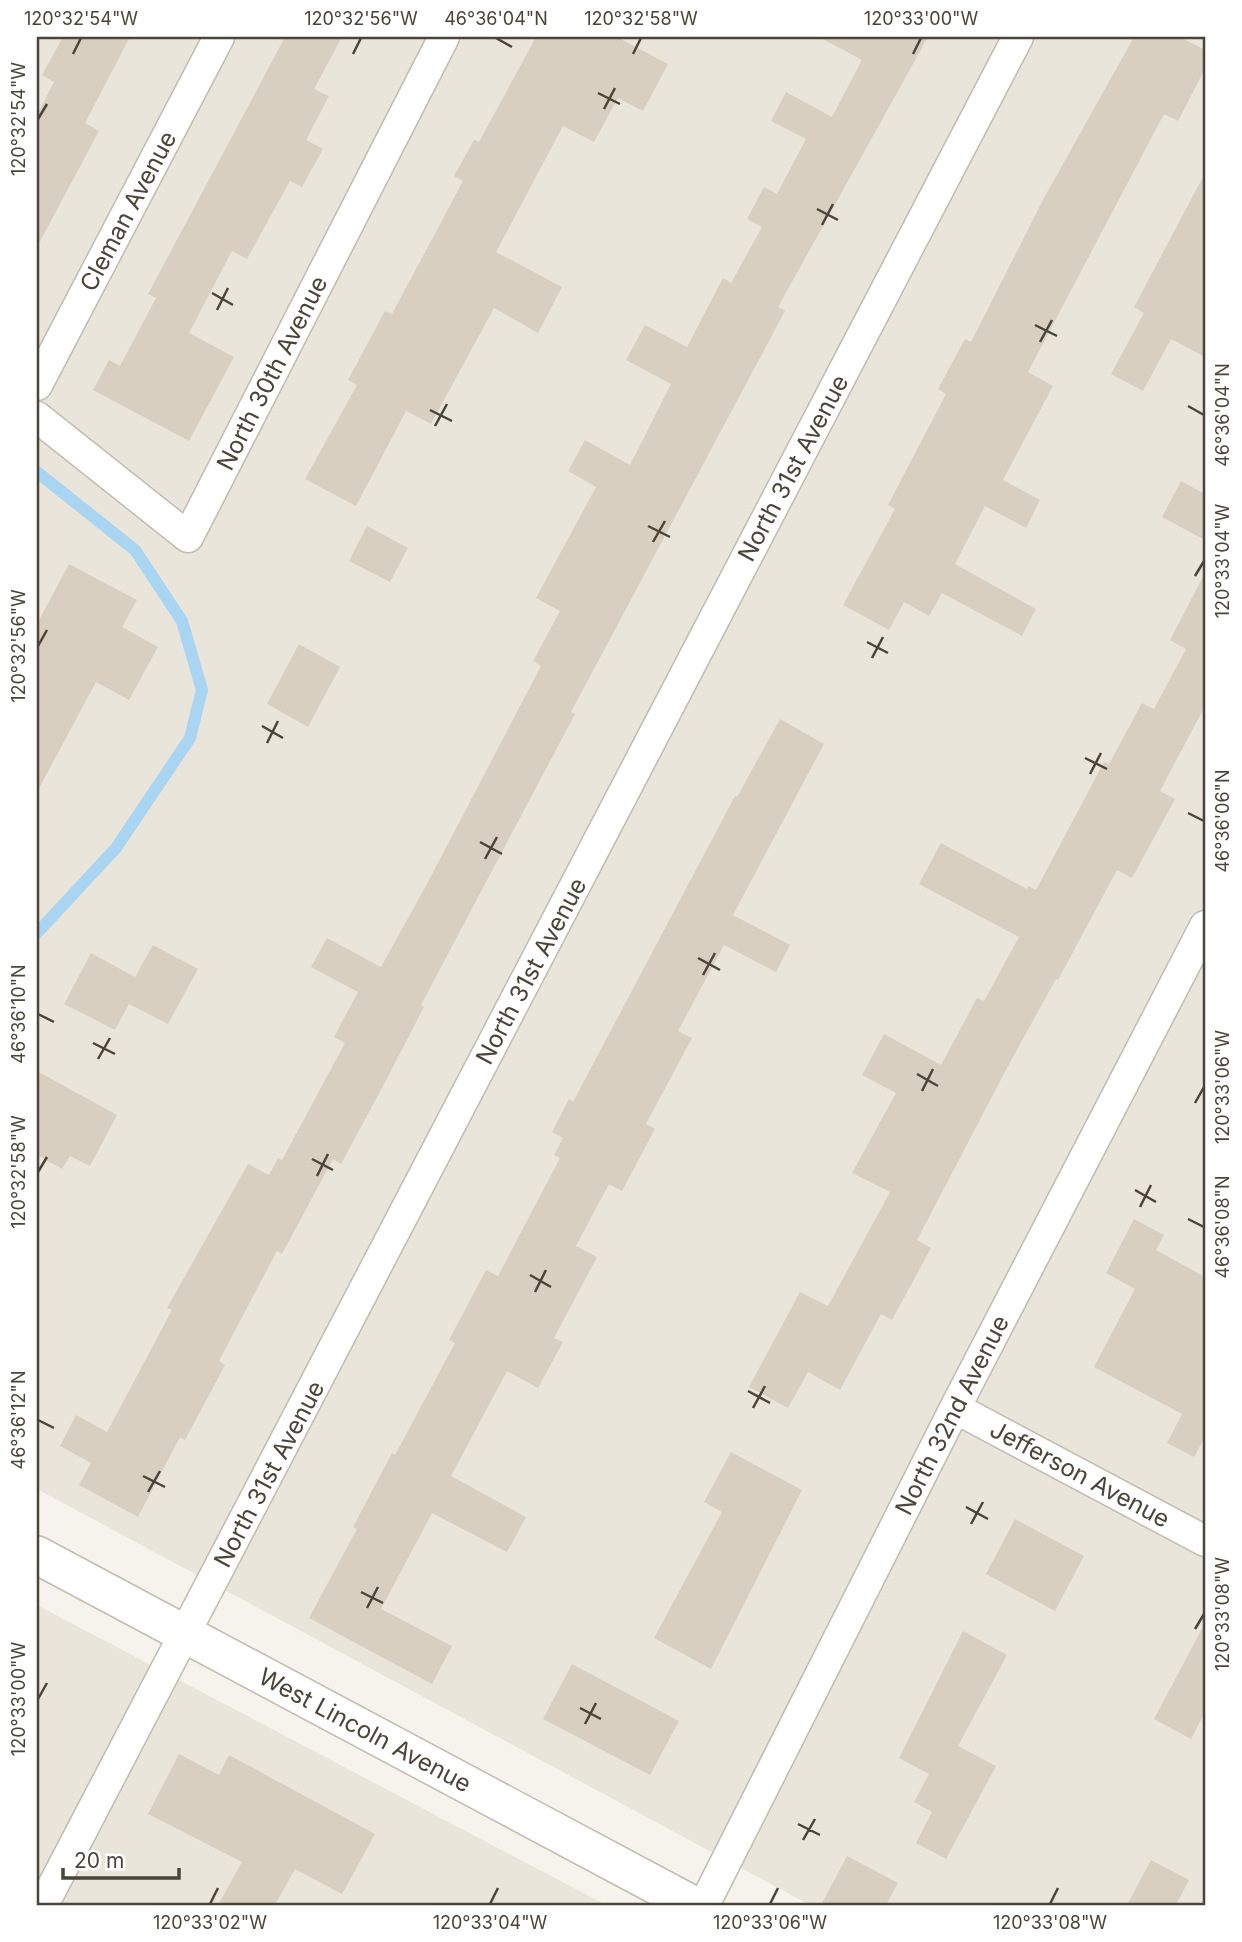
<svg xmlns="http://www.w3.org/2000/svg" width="1242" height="1942" font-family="Inter,sans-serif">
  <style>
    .residential { fill: #eae5da }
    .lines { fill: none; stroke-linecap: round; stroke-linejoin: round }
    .stream { stroke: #a9d4f2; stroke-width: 12 }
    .building { fill: #d8cfc1 }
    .minor-casing { stroke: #c2bbae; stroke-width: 33 }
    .tertiary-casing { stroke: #c2bbae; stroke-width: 40 }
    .minor { stroke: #fff; stroke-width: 30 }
    .tertiary { stroke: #fff; stroke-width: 37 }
    .ticks { fill: none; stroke: #4b4439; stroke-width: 2.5 }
    .labels { text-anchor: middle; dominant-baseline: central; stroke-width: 5; stroke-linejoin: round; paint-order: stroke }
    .street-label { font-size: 24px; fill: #4b4439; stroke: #fff }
    .neatline { fill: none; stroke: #4b4439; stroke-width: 2.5 }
    .ticks-label { font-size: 18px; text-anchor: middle; fill: #4b4439 }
  </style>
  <rect width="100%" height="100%" fill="#f6f3ec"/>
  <path class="residential" d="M 37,37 L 1205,37 L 1205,1905 L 810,1905 L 37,1489 Z
    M 37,1605 L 606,1905 L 37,1905 Z"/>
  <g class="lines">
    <path class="stream" d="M 37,472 L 135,550 L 182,621 L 202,690 L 190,738 L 116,848 L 37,933"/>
  </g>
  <path class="building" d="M 63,37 L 130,37 L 85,123 L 99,131 L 37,247 L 37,115 L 54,82 L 42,75 Z
    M 285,37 L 342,37 L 314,89 L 329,96 L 306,140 L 323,149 L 302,187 L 290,181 L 247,259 L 232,251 L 189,333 L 234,357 L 189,441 L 93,390 L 109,360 L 120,366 L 156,298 L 148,294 Z
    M 536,37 L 617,37 L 668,64 L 643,111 L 618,98 L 594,142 L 563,126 L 496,252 L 562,287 L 538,333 L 494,308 L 431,424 L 406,411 L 356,506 L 305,479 L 357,385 L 348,380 L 385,311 L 392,314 L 463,181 L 454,176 L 474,140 L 479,142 Z
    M 819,37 L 928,37 L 778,307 L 785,311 L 571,712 L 575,714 L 421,1005 L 424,1007 L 382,1088 L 341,1164 L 333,1159 L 282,1254 L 277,1251 L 219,1361 L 225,1365 L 185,1440 L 180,1437 L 138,1517 L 79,1485 L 91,1463 L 60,1446 L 76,1415 L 107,1432 L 172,1310 L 167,1308 L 248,1164 L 269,1175 L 278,1158 L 282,1160 L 345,1043 L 334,1037 L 358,992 L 311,967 L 327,938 L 381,967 L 428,882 L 541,666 L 533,661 L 560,611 L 536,598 L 596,487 L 568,471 L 585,440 L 630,465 L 671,384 L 626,360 L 645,325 L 687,347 L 723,278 L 731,283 L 762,227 L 747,219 L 764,187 L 777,194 L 806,139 L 771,121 L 786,92 L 832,117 L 862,60 Z
    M 1134,37 L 1180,37 L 1205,50 L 1205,69 L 1178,121 L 1164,114 L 1028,372 L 1053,386 L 1003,480 L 1040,500 L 1026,528 L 985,506 L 955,564 L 1036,609 L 1022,636 L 942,593 L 929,616 L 904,602 L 889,630 L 843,605 L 895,509 L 888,505 L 946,394 L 938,389 L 965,339 L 971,342 L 1044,198 Z
    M 1205,173 L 1205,357 L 1171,339 L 1143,391 L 1111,374 L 1144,313 L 1134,307 Z
    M 1181,481 L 1205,494 L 1205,540 L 1162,517 Z
    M 367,526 L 408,548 L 390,582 L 349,561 Z
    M 69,564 L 137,600 L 122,627 L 158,647 L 129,700 L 96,682 L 37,792 L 37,624 Z
    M 1205,573 L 1205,706 L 1160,791 L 1175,799 L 1132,878 L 1117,870 L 1058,980 L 1056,979 L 1008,1066 L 917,1240 L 931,1248 L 892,1320 L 881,1314 L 840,1390 L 808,1372 L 788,1408 L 749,1387 L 800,1292 L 828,1306 L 890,1192 L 852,1173 L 896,1093 L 862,1075 L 884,1034 L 941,1065 L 977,998 L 984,1001 L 1019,937 L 919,884 L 941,843 L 1027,889 L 1028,886 L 1036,890 L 1104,762 L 1109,764 L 1142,703 L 1154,709 L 1186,649 L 1170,640 Z
    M 299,644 L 340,667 L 308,727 L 267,704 Z
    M 780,719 L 824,744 L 733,915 L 790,945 L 776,972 L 724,945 L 678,1031 L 692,1038 L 646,1124 L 655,1129 L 622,1191 L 609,1184 L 576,1246 L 597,1257 L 554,1338 L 563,1342 L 538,1388 L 507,1371 L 451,1476 L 526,1517 L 507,1552 L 432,1513 L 381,1609 L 452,1646 L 432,1684 L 309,1618 L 357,1529 L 353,1527 L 392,1453 L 395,1455 L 455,1343 L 449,1340 L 486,1270 L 498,1276 L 560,1158 L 554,1155 L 563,1138 L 552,1132 L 569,1099 L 573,1102 L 735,796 L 737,797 Z
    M 153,945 L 198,969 L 168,1024 L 129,1004 L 115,1030 L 64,1004 L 91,953 L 135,977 Z
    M 37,1071 L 117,1115 L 90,1166 L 70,1156 L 62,1169 L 37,1155 Z
    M 1134,1219 L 1164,1235 L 1156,1250 L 1205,1277 L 1205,1437 L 1194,1457 L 1167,1443 L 1182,1414 L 1094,1367 L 1135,1289 L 1106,1273 Z
    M 731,1452 L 802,1490 L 711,1669 L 654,1638 L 722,1512 L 704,1502 Z
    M 1015,1519 L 1084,1556 L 1055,1611 L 986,1574 Z
    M 1205,1623 L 1205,1712 L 1191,1739 L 1154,1719 Z
    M 963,1631 L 1007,1655 L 958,1746 L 996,1766 L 946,1859 L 916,1843 L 932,1812 L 914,1802 L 929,1774 L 899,1758 Z
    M 572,1664 L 679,1721 L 650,1775 L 543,1719 Z
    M 179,1754 L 219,1775 L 229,1755 L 375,1834 L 342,1894 L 295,1869 L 275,1905 L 218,1905 L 242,1862 L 148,1814 Z
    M 847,1856 L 898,1883 L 886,1905 L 821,1905 Z
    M 1151,1860 L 1189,1880 L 1176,1905 L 1127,1905 Z"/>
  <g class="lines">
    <defs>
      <path id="minor" d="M 37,385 L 219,37
        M 37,417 L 188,537 L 444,37
        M 955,1408 L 1205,1541
        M 43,1905 L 1018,37
        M 704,1905 L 955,1408 L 1205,926"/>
      <path id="tertiary" d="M 37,1555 L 693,1905"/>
    </defs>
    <use href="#minor" class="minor-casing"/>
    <use href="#tertiary" class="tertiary-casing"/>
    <use href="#minor" class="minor"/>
    <use href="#tertiary" class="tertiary"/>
  </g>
  <path class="ticks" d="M 496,38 L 512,47M 73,54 L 81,38M 353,54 L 361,38M 633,54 L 641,38M 913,54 L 921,38M 598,93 L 620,104M 604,109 L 615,88M 38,119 L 47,104M 817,209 L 838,220M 822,225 L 833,204M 212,293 L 233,305M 217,310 L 228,288M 1035,325 L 1057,336M 1040,342 L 1052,320M 1188,406 L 1204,415M 430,410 L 452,421M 435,426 L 447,404M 648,526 L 670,537M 653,542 L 665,521M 1195,576 L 1204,561M 867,642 L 888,653M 38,646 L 47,630M 872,658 L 883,637M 262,726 L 283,738M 267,743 L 278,721M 1085,758 L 1107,769M 1090,774 L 1101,753M 1188,813 L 1204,821M 480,842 L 502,854M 485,859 L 497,837M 698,958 L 720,970M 703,975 L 715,953M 38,1014 L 54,1022M 93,1043 L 115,1054M 98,1059 L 110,1038M 917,1074 L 938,1086M 922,1091 L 933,1069M 1195,1103 L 1204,1087M 312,1159 L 333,1170M 38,1172 L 47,1157M 317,1176 L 328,1154M 1135,1190 L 1156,1202M 1140,1207 L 1151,1185M 1188,1219 L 1204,1227M 530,1275 L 551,1287M 535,1292 L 546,1270M 748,1391 L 770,1403M 753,1408 L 765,1386M 38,1420 L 54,1428M 143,1476 L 165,1487M 148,1492 L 160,1471M 966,1507 L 988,1519M 971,1524 L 983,1502M 361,1592 L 383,1603M 367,1608 L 378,1587M 1195,1629 L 1204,1614M 38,1699 L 47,1683M 580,1708 L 601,1719M 585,1724 L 596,1703M 798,1824 L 820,1835M 803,1840 L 815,1819M 210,1904 L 218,1888M 490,1904 L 498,1888M 770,1904 L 778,1888M 1050,1904 L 1058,1888"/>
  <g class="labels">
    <g class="street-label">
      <text transform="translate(128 211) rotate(-62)">Cleman Avenue</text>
      <text transform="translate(272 373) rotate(-63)">North 30th Avenue</text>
      <text transform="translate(793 468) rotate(-62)">North 31st Avenue</text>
      <text transform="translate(531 971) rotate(-62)">North 31st Avenue</text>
      <text transform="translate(952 1415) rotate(-63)">North 32nd Avenue</text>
      <text transform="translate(269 1474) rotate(-62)">North 31st Avenue</text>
      <text transform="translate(1080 1474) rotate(28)">Jefferson Avenue</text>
      <text transform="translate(365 1730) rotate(28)">West Lincoln Avenue</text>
    </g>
  </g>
  <rect width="1242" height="1942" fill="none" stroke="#ffffff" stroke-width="77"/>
  <path d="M63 1868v10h116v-10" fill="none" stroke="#4b4439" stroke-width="3.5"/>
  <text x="74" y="1868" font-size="21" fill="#4b4439" stroke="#ffffff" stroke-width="5" paint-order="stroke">20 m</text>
  <rect x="38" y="38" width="1166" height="1866" class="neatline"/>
  <g class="ticks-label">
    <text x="81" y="25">120°32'54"W</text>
    <text x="361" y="25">120°32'56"W</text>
    <text x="496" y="25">46°36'04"N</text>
    <text x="641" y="25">120°32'58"W</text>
    <text x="921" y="25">120°33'00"W</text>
    <text transform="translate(19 119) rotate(-90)" y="6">120°32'54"W</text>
    <text transform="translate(1223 415) rotate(-90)" y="6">46°36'04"N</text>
    <text transform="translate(1223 561) rotate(-90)" y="6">120°33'04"W</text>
    <text transform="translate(19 646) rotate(-90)" y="6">120°32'56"W</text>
    <text transform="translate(1223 821) rotate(-90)" y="6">46°36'06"N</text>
    <text transform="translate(19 1014) rotate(-90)" y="6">46°36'10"N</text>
    <text transform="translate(1223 1087) rotate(-90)" y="6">120°33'06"W</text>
    <text transform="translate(19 1172) rotate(-90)" y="6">120°32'58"W</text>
    <text transform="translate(1223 1227) rotate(-90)" y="6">46°36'08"N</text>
    <text transform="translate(19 1420) rotate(-90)" y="6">46°36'12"N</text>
    <text transform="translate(1223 1614) rotate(-90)" y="6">120°33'08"W</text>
    <text transform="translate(19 1699) rotate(-90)" y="6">120°33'00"W</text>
    <text x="210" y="1929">120°33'02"W</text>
    <text x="490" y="1929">120°33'04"W</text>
    <text x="770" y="1929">120°33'06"W</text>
    <text x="1050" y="1929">120°33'08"W</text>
  </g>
</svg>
